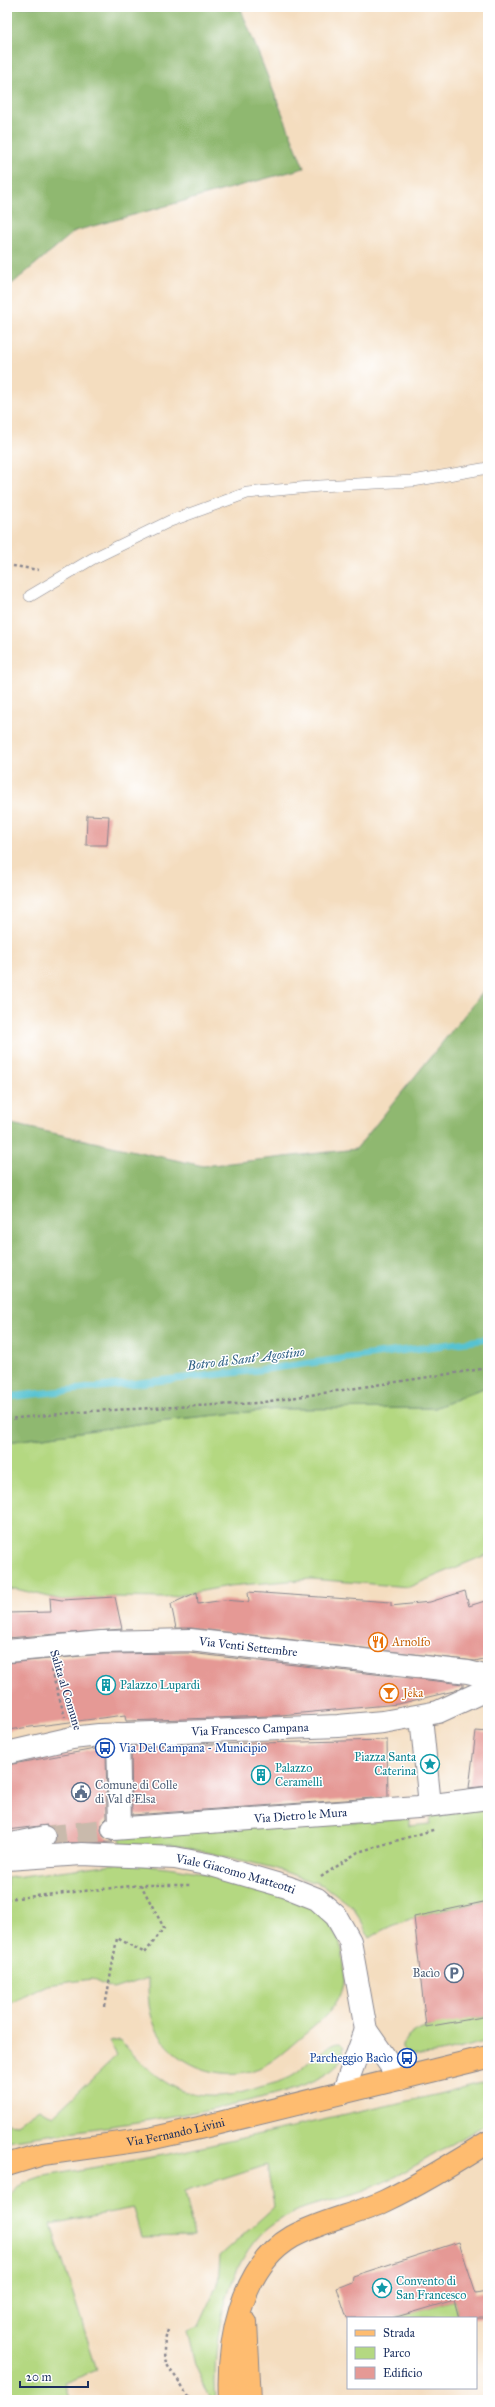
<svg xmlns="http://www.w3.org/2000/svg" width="495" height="2407" font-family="'IM FELL Great Primer',serif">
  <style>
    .green { fill: #b4d881; stroke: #688470 }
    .forest { fill: #8fb86f; stroke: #557466 }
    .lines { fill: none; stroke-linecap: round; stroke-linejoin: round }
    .stream { stroke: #56c2d1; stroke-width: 7 }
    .building { fill: #e59995 }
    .street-tunnel { stroke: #c9baac; stroke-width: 22; stroke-dasharray: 22 11; stroke-linecap: butt }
    .lane-casing { stroke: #88868e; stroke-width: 12 }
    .street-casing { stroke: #88868e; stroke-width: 24 }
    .primary-casing { stroke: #88868e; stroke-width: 24 }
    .path { stroke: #88868e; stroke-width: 2.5; stroke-dasharray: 3 3; stroke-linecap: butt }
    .lane { stroke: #fff; stroke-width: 11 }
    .street { stroke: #fff; stroke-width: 22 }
    .primary { stroke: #febc70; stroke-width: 22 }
    .labels { text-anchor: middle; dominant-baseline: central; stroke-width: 3; stroke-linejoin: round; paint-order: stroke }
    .food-label { font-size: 12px; fill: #c56008; stroke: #fff; text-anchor: start }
    .street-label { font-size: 12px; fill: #1b2f5e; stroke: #fff }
    .culture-label { font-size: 12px; fill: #0d838f; stroke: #fff; text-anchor: start }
    .transit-label { font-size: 12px; fill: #164399; stroke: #fff; text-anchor: start }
    .service-label { font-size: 12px; fill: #4e5e75; stroke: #fff; text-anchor: start }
    .water-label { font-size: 13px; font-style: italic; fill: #306286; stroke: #fff }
  </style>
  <rect width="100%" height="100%" fill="#fff"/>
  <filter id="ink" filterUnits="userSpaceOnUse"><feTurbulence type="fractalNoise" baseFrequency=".025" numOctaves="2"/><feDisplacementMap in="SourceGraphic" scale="8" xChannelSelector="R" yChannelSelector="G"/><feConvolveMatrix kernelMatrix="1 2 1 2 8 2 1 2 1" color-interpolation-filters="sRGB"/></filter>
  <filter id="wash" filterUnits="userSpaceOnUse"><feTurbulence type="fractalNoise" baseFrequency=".012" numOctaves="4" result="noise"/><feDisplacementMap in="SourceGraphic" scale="16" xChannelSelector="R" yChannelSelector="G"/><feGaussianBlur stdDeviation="0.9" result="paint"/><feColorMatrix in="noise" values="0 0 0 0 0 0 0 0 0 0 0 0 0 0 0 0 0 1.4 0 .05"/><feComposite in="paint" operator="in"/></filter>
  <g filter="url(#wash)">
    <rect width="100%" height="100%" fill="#f4ddbf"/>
    <path class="green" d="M 488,1386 L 488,1554 L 409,1587 L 311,1579 L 229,1586 L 165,1598 L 115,1597 L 62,1600 L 16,1589 L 7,1590 L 7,1442 L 167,1420 L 278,1409 L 435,1408 Z
      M 488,1808 L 488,1901 C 447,1910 405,1915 370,1938 L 353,1907 L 325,1886 L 274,1868 L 172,1844 L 121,1845 L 120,1835 L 409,1819 L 409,1826 L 430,1824 L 431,1816 Z
      M 113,1864 C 162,1863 209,1873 256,1886 C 277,1892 302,1898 320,1911 C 327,1915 332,1929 336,1936 C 342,1946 343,1954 344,1965 C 348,1998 328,2015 305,2034 C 290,2046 277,2060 259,2068 C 221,2084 171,2064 155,2026 C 148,2010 148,1995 148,1978 L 113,1989 L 92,1979 L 47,1985 L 7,2005 L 7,1878 Z
      M 488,2016 L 488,2041 C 469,2045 416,2065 402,2048 L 402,2044 C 421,2020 460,2021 488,2016 Z
      M 120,2040 C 162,2088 194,2110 260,2087 C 271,2084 285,2081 294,2075 C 307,2067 327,2042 340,2043 L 344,2047 C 343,2052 342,2060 339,2064 C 311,2104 63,2132 7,2141 L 7,2123 L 17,2124 L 40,2108 L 53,2116 L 117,2055 L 109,2042 Z
      M 488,2081 L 488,2123 C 449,2145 410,2171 369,2189 C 347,2199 321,2201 299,2210 C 286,2216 271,2224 261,2234 C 224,2271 211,2350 216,2400 L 211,2400 L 195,2365 L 187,2331 L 199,2325 L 218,2284 L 220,2256 L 274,2207 L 267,2165 L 184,2192 L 194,2236 L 141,2237 L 133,2208 L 51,2224 L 97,2370 L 64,2383 L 70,2400 L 7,2400 L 7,2198 L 23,2183 L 40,2177 L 175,2153 L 435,2095 Z
      M 454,2300 L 459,2318 L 395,2318 L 395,2317 Z"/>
    <path class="forest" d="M 7,7 L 240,7 L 304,168 L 75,231 L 7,288 Z
      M 488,986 L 488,1386 L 435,1408 L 278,1409 L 167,1420 L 7,1442 L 7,1123 L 203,1166 L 356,1149 Z"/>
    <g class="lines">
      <path class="stream" d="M 7,1397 L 259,1370 L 488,1339"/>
    </g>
    <g id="blocks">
      <path class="building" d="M 87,815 L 109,816 L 107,845 L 86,845 Z
        M 465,1591 L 469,1606 L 488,1600 L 488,1658 L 475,1661 L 191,1628 L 176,1628 L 171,1604 L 197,1592 L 198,1604 L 224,1600 L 249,1602 L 248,1592 L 391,1602 L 391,1606 L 430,1602 Z
        M 115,1597 L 122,1629 L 7,1638 L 7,1613 L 51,1612 L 50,1598 L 62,1600 Z
        M 189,1653 L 463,1684 L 463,1687 L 454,1691 L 398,1704 L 270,1716 L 126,1721 L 125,1715 L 7,1730 L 7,1663 L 103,1654 Z
        M 476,1731 L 488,1732 L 488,1786 L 469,1788 Z
        M 387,1740 L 388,1797 L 132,1815 L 131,1746 Z
        M 106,1747 L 107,1818 L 102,1823 L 101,1830 L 103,1836 L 113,1842 L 54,1843 L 56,1834 L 47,1825 L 7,1830 L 7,1765 Z
        M 488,1901 L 488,2016 L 426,2027 L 414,1917 Z
        M 459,2242 L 476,2293 L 488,2291 L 488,2318 L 459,2318 L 454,2300 L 393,2318 L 347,2318 L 337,2288 L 352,2282 L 353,2276 Z"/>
    </g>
  </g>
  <g filter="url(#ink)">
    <use href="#blocks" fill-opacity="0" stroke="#88868e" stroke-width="1"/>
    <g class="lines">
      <path class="street-tunnel" d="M 44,1837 L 113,1829"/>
      <defs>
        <path id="lane" d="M 30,596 L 92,559 L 170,521 L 247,493 L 320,486 L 413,481 L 488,468"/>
        <g id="street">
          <path id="s1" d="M 7,1651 L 102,1642 L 190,1640 L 468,1672 L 488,1677"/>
          <path d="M 421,1717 L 430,1805"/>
          <path d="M 118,1734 L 120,1828"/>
          <path id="s2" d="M 7,1753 L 72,1738 L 99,1735 L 338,1726 L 383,1722 L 438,1712 L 488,1689"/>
          <path id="s3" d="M 113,1829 L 418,1807 L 488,1798"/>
          <path d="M 7,1845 L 44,1837"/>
          <path id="s4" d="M 7,1859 L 82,1854 L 175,1858 L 211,1865 L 287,1887 L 317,1899 L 336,1916 L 350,1941 L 366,2030 L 400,2079"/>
          <path d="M 343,2093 L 366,2030"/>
        </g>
        <g id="primary">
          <path id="s5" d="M 7,2165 L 43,2154 L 149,2139 L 199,2128 L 488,2057"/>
          <path d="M 246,2323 L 250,2400"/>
          <path d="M 230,2400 C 227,2345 240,2267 292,2237 C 321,2221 355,2215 385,2201 C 421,2184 454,2163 488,2142"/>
        </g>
      </defs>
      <use href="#lane" class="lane-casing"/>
      <use href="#street" class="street-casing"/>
      <use href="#primary" class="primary-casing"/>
      <path class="path" d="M 7,565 L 39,570
        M 7,1419 L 92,1411 L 257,1403 L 488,1368
        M 51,1670 L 65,1717
        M 321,1877 L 358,1852 L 436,1829
        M 7,1899 L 141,1885 L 190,1885
        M 105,2007 L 117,1938 L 145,1953 L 164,1928 L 141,1885
        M 168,2330 C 155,2370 177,2368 189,2400"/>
      <use href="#lane" class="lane"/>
      <use href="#street" class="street"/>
      <use href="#primary" class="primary"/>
    </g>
  </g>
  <defs>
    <symbol id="restaurant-ring" viewBox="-11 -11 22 22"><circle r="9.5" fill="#fff" stroke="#e8710a" stroke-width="1.5"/><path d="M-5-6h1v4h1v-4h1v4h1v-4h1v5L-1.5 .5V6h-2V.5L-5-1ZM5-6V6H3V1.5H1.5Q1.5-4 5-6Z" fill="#e8710a"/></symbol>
    <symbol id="building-ring" viewBox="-11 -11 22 22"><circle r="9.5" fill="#fff" stroke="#0f9aa8" stroke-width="1.5"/><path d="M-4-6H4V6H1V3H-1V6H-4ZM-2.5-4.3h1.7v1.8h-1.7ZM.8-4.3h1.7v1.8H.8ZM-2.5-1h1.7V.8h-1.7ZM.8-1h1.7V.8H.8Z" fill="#0f9aa8"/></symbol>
    <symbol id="bar-ring" viewBox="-11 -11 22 22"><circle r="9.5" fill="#fff" stroke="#e8710a" stroke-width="1.5"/><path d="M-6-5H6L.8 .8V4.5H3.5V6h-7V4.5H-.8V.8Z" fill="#e8710a"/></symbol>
    <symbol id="bus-ring" viewBox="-11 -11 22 22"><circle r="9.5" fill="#fff" stroke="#1a4fb4" stroke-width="1.5"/><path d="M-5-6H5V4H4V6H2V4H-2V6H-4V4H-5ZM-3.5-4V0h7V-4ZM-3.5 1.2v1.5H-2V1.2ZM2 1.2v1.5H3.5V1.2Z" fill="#1a4fb4"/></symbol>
    <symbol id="sight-ring" viewBox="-11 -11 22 22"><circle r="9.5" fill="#fff" stroke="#0f9aa8" stroke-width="1.5"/><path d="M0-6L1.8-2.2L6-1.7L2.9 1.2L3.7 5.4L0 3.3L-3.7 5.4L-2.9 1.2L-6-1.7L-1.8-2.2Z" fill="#0f9aa8"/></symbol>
    <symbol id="civic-ring" viewBox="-11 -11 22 22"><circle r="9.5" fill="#fff" stroke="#5c6f8a" stroke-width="1.5"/><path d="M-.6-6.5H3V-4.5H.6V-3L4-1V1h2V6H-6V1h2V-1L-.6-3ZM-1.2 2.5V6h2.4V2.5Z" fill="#5c6f8a"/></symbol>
    <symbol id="parking-ring" viewBox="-11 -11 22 22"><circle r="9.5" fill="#fff" stroke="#5c6f8a" stroke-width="1.5"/><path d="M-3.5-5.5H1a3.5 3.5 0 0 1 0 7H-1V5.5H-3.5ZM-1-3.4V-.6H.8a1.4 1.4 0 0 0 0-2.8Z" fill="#5c6f8a"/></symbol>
  </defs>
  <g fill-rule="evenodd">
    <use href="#restaurant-ring" x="367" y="1631" width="22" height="22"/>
    <use href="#building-ring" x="95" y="1674" width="22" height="22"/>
    <use href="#bar-ring" x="378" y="1682" width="22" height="22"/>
    <use href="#bus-ring" x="94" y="1737" width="22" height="22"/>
    <use href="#sight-ring" x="419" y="1753" width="22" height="22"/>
    <use href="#building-ring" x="250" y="1764" width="22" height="22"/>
    <use href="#civic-ring" x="70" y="1781" width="22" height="22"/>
    <use href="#parking-ring" x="443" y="1962" width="22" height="22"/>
    <use href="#bus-ring" x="396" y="2047" width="22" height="22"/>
    <use href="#sight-ring" x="371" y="2277" width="22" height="22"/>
  </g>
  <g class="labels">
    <g class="food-label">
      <text x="392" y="1642">Arnolfo</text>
      <text x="403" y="1693">Jeka</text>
    </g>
    <g class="street-label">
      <text stroke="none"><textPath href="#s1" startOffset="242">Via Venti Settembre</textPath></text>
      <text transform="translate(66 1690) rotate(73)">Salita al Comune</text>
      <text stroke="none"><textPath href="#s2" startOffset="245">Via Francesco Campana</textPath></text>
      <text stroke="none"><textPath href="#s3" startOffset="188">Via Dietro le Mura</textPath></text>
      <text stroke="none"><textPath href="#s4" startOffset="231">Viale Giacomo Matteotti</textPath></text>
      <text stroke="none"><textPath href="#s5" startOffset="172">Via Fernando Livini</textPath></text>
    </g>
    <g class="culture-label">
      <text x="120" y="1685">Palazzo Lupardi</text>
      <text x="416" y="1757" text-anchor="end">Piazza Santa<tspan x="416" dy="14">Caterina</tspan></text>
      <text x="275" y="1768">Palazzo<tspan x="275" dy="14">Ceramelli</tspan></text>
      <text x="396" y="2281">Convento di<tspan x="396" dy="14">San Francesco</tspan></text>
    </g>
    <g class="transit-label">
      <text x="119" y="1748">Via Del Campana - Municipio</text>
      <text x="393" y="2058" text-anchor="end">Parcheggio Bacìo</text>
    </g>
    <g class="service-label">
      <text x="95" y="1785">Comune di Colle<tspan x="95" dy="14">di Val d'Elsa</tspan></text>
      <text x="440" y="1973" text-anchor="end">Bacìo</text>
    </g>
    <g class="water-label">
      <text transform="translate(246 1359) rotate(-7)">Botro di Sant' Agostino</text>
    </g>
  </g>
  <rect width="495" height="2407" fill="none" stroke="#fff" stroke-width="24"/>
  <rect x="347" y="2317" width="130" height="72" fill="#ffffff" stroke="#a4acbf"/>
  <rect x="355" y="2330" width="20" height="6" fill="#febc70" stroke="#a4acbf"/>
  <text x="383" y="2337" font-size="12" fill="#1b2f5e">Strada</text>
  <rect x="355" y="2347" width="20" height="12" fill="#b4d881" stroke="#a4acbf"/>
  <text x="383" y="2357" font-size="12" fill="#1b2f5e">Parco</text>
  <rect x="355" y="2367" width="20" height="12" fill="#e59995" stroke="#a4acbf"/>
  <text x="383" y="2377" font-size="12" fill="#1b2f5e">Edificio</text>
  <path d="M20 2381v6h68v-6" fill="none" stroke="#1b2f5e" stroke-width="2"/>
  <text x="26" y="2381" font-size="12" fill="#1b2f5e" stroke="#ffffff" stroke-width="3" paint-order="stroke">20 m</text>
</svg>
